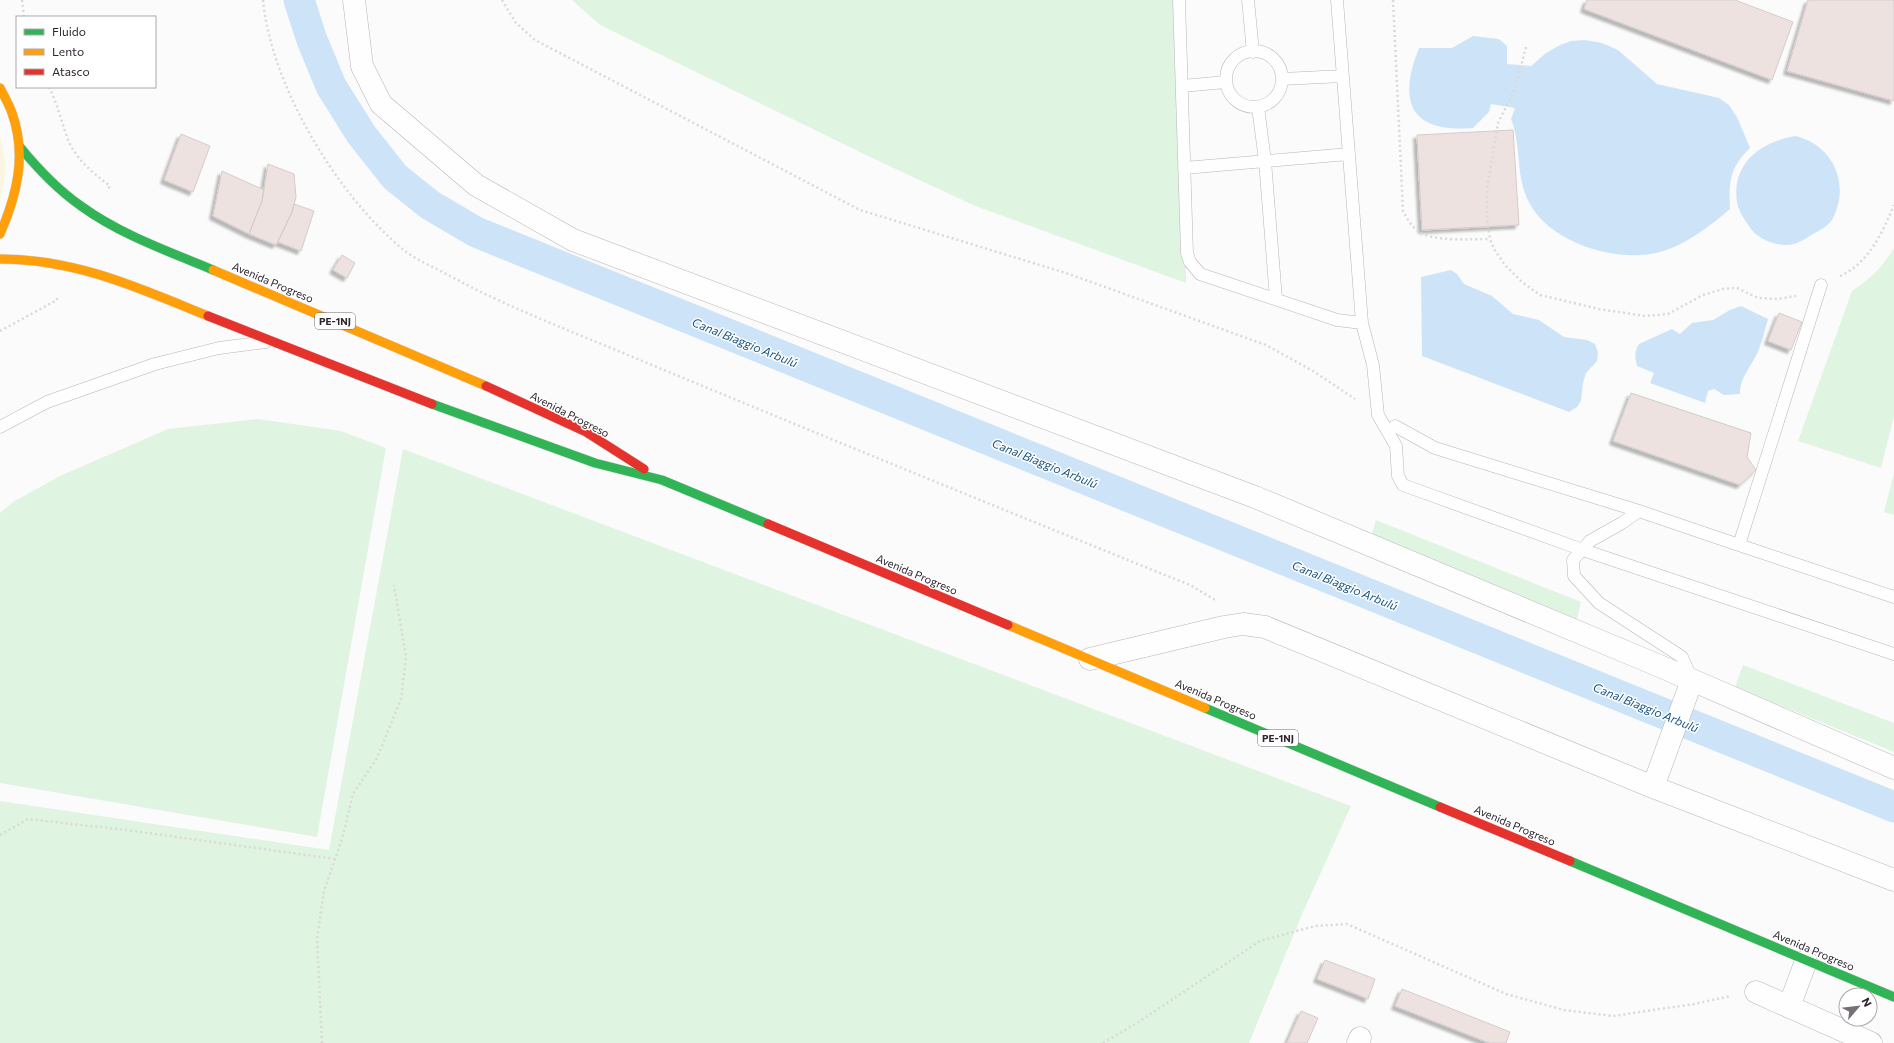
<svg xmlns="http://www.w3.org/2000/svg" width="1894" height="1043" font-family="Commissioner,sans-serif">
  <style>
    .green { fill: #e0f4e2 }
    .sand { fill: #fcf6e1 }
    .water { fill: #cde4f8 }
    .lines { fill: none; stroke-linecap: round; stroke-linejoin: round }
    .canal { stroke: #cde4f8; stroke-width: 31 }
    .building { fill: #eee2e1; stroke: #d3cccb; filter: url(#shadow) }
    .lane-casing { stroke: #bab4b9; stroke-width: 13 }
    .street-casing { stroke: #bab4b9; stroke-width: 23 }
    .fast-casing { stroke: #d8d6d8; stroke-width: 10 }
    .slow-casing { stroke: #d8d6d8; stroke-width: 10 }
    .jam-casing { stroke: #d8d6d8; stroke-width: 10 }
    .path { stroke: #d9d9d9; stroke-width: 2.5; stroke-dasharray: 2 3; stroke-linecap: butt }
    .lane { stroke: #fefefe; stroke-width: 12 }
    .street { stroke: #fefefe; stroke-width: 22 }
    .fast { stroke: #30b455; stroke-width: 9 }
    .slow { stroke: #ff9f0a; stroke-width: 9 }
    .jam { stroke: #e5322d; stroke-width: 9 }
    .labels { text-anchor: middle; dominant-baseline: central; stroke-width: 3; stroke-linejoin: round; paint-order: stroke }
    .shield { fill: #fff; stroke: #6d666d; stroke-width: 1 }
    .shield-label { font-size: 10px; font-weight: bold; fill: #2f252f }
    .street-label { font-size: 11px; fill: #2f252f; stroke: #fff }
    .water-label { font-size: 12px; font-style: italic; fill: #1c5683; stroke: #fff }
  </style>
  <defs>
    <filter id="shadow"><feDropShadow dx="-3.5" dy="3.5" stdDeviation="1" flood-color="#0004"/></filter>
  </defs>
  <rect width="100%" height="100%" fill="#fbfbfb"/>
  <path class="green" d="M 572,0 L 1184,0 L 1186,283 L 973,205 L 870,157 L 600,25 Z
    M 1894,248 L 1894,416 L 1881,468 L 1798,441 L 1852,291 C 1872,277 1881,269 1894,248 Z
    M 258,419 L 341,431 L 386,448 L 317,837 L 0,783 L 0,513 L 13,502 L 60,476 L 168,429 Z
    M 403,449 L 1351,806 L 1303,912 L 1249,1043 L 0,1043 L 0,801 L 329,850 Z
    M 1894,473 L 1894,515 L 1884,512 Z
    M 1376,520 L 1581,602 L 1576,623 L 1371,537 Z
    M 1743,665 L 1894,723 L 1894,752 L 1735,687 Z"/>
  <path class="sand" d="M 0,134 L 6,166 L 0,204 Z"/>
  <path class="water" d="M 1473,36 L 1499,39 L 1507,46 L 1507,64 L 1531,66 L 1546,53 L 1560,45 L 1571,41 L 1585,40 L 1602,43 L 1618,50 L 1657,84 L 1719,98 L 1729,105 L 1737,117 L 1750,148 C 1729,169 1729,181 1730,209 C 1710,226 1686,245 1660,252 C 1616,264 1544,242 1526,196 C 1516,171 1521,144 1511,119 L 1515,108 L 1491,104 L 1489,112 L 1473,128 C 1411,133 1397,103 1419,48 L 1452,48 Z
    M 1796,136 C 1834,146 1851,185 1832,220 C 1828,226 1819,231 1813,234 C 1808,237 1802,241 1797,243 C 1781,249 1757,240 1749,226 C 1744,219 1738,210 1737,202 C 1731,163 1762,141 1796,136 Z
    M 1451,270 L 1457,274 L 1464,284 L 1492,296 L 1513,314 L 1539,320 L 1564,337 L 1587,340 L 1595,344 L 1598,352 L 1597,361 L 1586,373 L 1583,383 L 1581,401 L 1577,407 L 1569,412 L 1422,356 L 1421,277 Z
    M 1741,306 L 1768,319 C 1765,329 1763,339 1759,349 C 1754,363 1739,378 1740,394 L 1724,395 L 1714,389 L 1708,391 L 1705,403 L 1650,383 L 1654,373 L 1637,366 C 1635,358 1634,351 1639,344 L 1672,329 L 1680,334 L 1692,323 L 1713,320 L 1730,310 Z"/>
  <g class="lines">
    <path class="canal" d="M 299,0 L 312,40 L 331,86 L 361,134 L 395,177 L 430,205 L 476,232 L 1894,807"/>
  </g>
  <path class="building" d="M 1587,0 L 1735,0 L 1793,22 L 1772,80 L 1584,9 Z
    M 1808,0 L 1894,0 L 1894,101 L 1787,71 Z
    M 1513,130 L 1519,225 L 1422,230 L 1417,135 Z
    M 181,134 L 210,146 L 193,192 L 164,180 Z
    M 268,164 L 294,174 L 296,197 L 292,212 L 276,245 L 249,234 L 262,201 Z
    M 222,171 L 264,190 L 262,201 L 249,234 L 213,216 Z
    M 294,204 L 314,211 L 301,251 L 278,242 L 292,212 Z
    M 342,255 L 355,263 L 347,278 L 333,270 Z
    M 1779,313 L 1802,322 L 1791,350 L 1768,341 Z
    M 1631,393 L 1751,433 L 1747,457 L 1756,470 L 1740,485 L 1613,441 Z
    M 1325,960 L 1375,979 L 1368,999 L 1317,979 Z
    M 1402,989 L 1510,1032 L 1506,1043 L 1489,1043 L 1395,1006 Z
    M 1301,1011 L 1318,1018 L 1307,1043 L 1287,1043 Z"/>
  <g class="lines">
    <defs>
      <path id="lane" d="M 1179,0 L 1187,253 L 1190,262 L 1200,274 L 1337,320 L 1362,323 L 1337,0
        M 1248,0 L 1253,52
        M1226 79a28 28 0 1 1 56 0a28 28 0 1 1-56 0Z
        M 1282,79 L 1343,76
        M 1182,86 L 1226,82
        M 1258,107 L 1265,161 L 1276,299
        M 1184,168 L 1349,154
        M 1362,323 L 1373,365 L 1378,415 L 1396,446 L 1398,476 L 1403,485 L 1583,550 L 1894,654
        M 1395,426 L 1435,448 L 1639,511
        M 0,427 L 47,402 L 155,364 L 219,348 L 266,342
        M 1739,545 L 1894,597
        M 1692,680 L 1682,657 L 1599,603 L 1574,576 L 1573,560 L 1590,541 L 1622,523 L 1639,511 L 1739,545 L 1821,285"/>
      <path id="street" d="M 354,0 L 362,66 L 381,104 L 476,185 L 573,240 L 1255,497 L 1662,667 L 1894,768
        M 1090,659 L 1224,627 L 1243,624 L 1265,627 L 1653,787 L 1894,880
        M 1653,787 L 1692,680
        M 1756,992 L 1871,1043
        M 1789,1007 L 1806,961
        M 1358,1043 L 1360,1038"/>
      <path id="fast" d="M 20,147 C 38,169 58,190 81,206 C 121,235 168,251 213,270
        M 432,404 L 595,463 L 662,480 L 768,524
        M 1205,708 L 1440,807
        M 1570,861 L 1894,997"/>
      <path id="slow" d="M 0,88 C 4,96 9,104 12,113 C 27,155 17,195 0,234
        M 0,259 C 76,259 139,288 208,316
        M 213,270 L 486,386
        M 1008,625 L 1205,708"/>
      <path id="jam" d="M 208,316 L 432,404
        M 486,386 L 586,432 L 644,469
        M 768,524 L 1008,625
        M 1440,807 L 1570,861"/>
    </defs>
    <use href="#lane" class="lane-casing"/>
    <use href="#street" class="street-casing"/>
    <use href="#fast" class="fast-casing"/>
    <use href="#slow" class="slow-casing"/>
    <use href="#jam" class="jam-casing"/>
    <path class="path" d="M 22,0 L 24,17
      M 263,0 C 271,86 338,197 405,251 C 418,261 436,268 450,276 C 511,309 576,333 640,360 C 823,436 1006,511 1190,585 L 1217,601
      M 502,0 L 516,23 L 535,40 L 860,210 L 1069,274 L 1266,345 L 1313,371 L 1355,399
      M 1393,0 L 1403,211 C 1407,218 1411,226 1418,231 C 1431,242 1472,239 1489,239
      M 1526,47 L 1515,89 L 1498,123 L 1487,189 L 1487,220 L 1490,239 L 1494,249 L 1505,265 L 1522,282 L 1540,295 L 1599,309 L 1645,316 L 1668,314 L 1703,295 L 1723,289 L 1737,288 L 1758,298 L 1778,299 L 1796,296
      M 49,87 C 57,103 61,120 67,137 C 75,159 92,172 110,186 L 107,191
      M 1840,276 C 1869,263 1882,233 1894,205
      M 0,331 L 57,300 L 57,296
      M 0,835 L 28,819 L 126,830 L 335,859
      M 322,1043 L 317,939 L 324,891 L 342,839 L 353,794 L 377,758 L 401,699 L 406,657 L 394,585
      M 1103,1043 L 1137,1023 L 1260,941 L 1315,926 L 1347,924 L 1506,994 L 1564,1010 L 1613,1016 L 1694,1004 L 1731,996"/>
    <use href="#lane" class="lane"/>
    <use href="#street" class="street"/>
    <use href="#fast" class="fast"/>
    <use href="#slow" class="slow"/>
    <use href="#jam" class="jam"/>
  </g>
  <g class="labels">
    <g class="shield">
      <rect x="315" y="313" width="40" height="16" rx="3"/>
      <rect x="1258" y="730" width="40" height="16" rx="3"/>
    </g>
    <g class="shield-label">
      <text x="335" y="321">PE-1NJ</text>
      <text x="1278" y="738">PE-1NJ</text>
    </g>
    <g class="street-label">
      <text transform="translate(273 282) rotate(23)">Avenida Progreso</text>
      <text transform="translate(570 414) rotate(27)">Avenida Progreso</text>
      <text transform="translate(917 574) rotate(23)">Avenida Progreso</text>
      <text transform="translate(1216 699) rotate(23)">Avenida Progreso</text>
      <text transform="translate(1515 825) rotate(23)">Avenida Progreso</text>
      <text transform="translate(1814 950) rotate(23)">Avenida Progreso</text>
    </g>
    <g class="water-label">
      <text transform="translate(745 342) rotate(22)">Canal Biaggio Arbulú</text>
      <text transform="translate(1045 463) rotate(22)">Canal Biaggio Arbulú</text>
      <text transform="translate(1345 585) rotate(22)">Canal Biaggio Arbulú</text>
      <text transform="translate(1646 707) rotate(22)">Canal Biaggio Arbulú</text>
    </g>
  </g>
  <rect x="16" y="16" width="140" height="72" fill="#ffffff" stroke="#aca8ac"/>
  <rect x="24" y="29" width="20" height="6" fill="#30b455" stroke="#aca8ac"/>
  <text x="52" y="36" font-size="12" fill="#2f252f">Fluido</text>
  <rect x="24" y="49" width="20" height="6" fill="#ff9f0a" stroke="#aca8ac"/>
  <text x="52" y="56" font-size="12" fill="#2f252f">Lento</text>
  <rect x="24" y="69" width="20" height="6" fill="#e5322d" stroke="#aca8ac"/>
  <text x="52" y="76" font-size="12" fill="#2f252f">Atasco</text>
  <g transform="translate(1858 1007) rotate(62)"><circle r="19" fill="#ffffff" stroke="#aca8ac"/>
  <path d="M0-3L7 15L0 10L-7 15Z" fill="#767076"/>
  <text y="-6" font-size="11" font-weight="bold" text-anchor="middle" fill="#2f252f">N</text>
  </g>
</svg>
